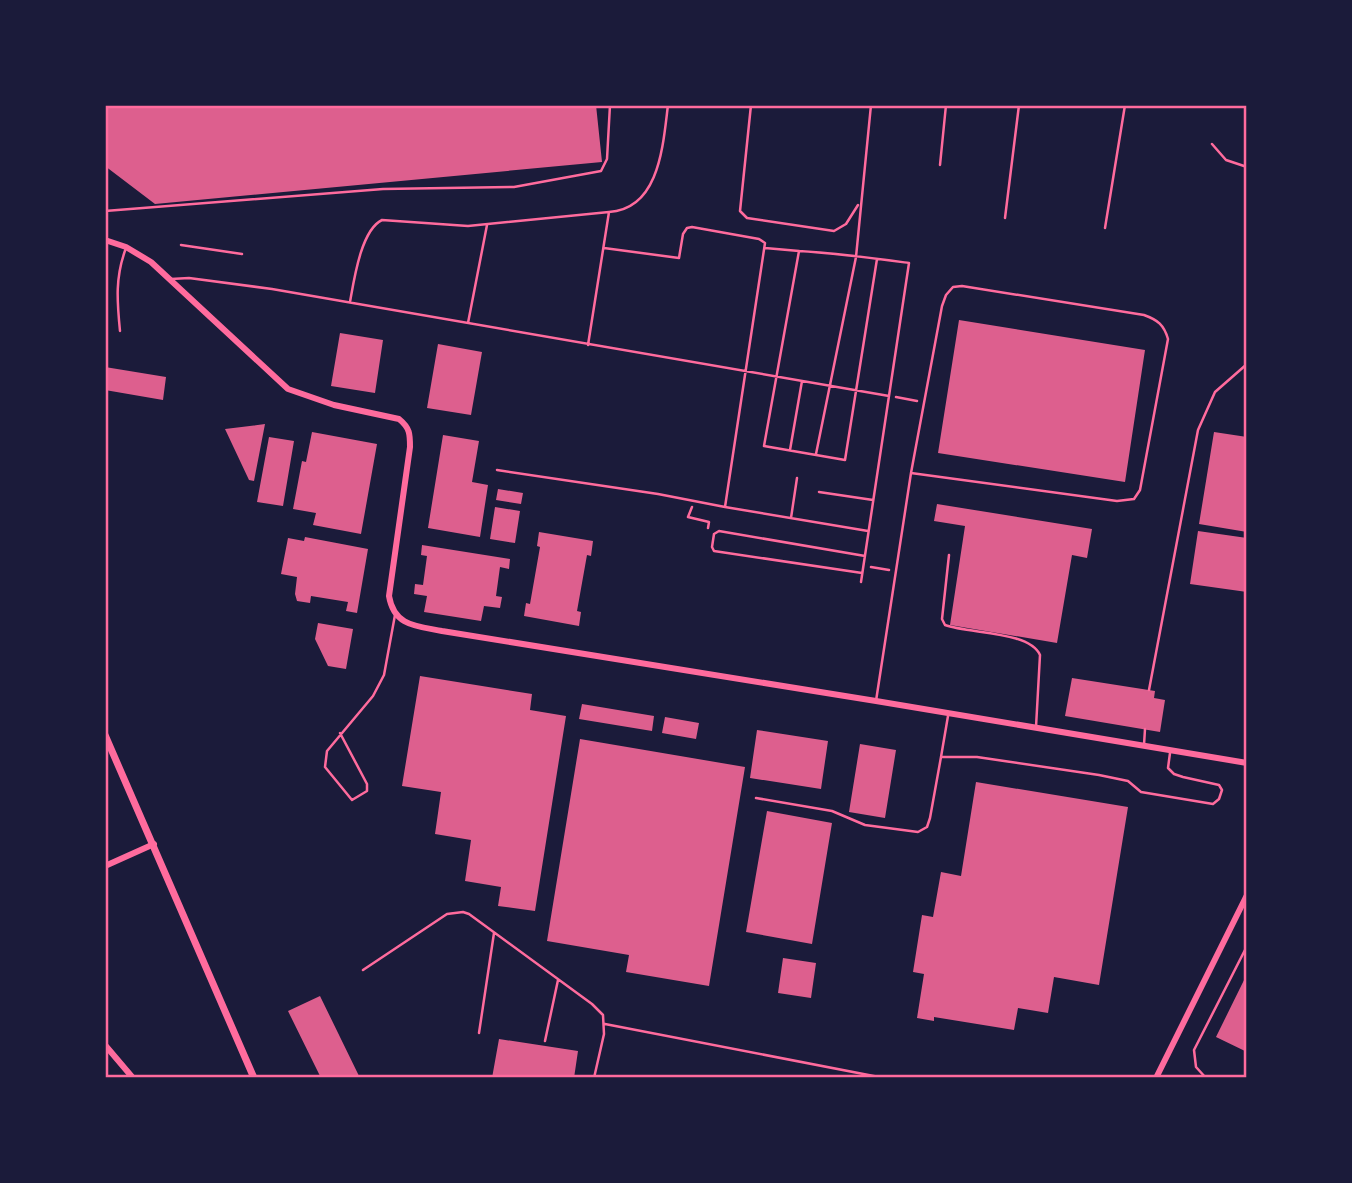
<svg xmlns="http://www.w3.org/2000/svg" width="1352" height="1183" font-family="Signika,sans-serif">
  <style>
    .building { fill: #dd5f8e }
    .lines { fill: none; stroke-linecap: round; stroke-linejoin: round }
    .path { stroke: #ff6b9d; stroke-width: 2.5 }
    .service { stroke: #ff6b9d; stroke-width: 2.5 }
    .minor { stroke: #ff6b9d; stroke-width: 6 }
    .tertiary { stroke: #ff6b9d; stroke-width: 7 }
    .neatline { fill: none; stroke: #ff6b9d; stroke-width: 2.5 }
  </style>
  <rect width="100%" height="100%" fill="#1b1b3a"/>
  <path class="building" d="M 105,105 L 596,105 L 602,162 L 155,204 L 105,166 Z
    M 959,320 L 1145,350 L 1125,482 L 938,453 Z
    M 340,333 L 383,340 L 375,393 L 331,386 Z
    M 438,344 L 482,352 L 471,415 L 427,408 Z
    M 105,367 L 166,377 L 163,400 L 105,390 Z
    M 265,424 L 254,481 L 249,480 L 225,429 Z
    M 312,432 L 377,444 L 361,534 L 313,525 L 316,513 L 293,509 L 302,461 L 306,462 Z
    M 1214,432 L 1247,437 L 1247,532 L 1199,524 Z
    M 443,435 L 479,441 L 472,482 L 488,485 L 480,537 L 428,528 Z
    M 269,437 L 294,441 L 283,506 L 257,502 Z
    M 498,489 L 523,493 L 521,504 L 496,500 Z
    M 937,504 L 1092,529 L 1087,558 L 1072,555 L 1057,643 L 950,625 L 965,526 L 934,521 Z
    M 495,507 L 520,511 L 515,543 L 490,539 Z
    M 1198,531 L 1247,538 L 1247,592 L 1190,584 Z
    M 539,532 L 593,541 L 591,556 L 587,555 L 577,611 L 581,612 L 579,626 L 524,616 L 526,603 L 530,604 L 540,547 L 537,546 Z
    M 305,537 L 368,549 L 357,613 L 346,611 L 348,602 L 311,596 L 310,603 L 297,601 L 295,594 L 297,577 L 281,574 L 288,538 L 304,541 Z
    M 422,545 L 510,559 L 509,569 L 500,567 L 496,596 L 502,597 L 500,608 L 484,606 L 481,621 L 424,612 L 427,596 L 414,594 L 415,584 L 423,585 L 427,556 L 421,555 Z
    M 318,623 L 353,629 L 346,669 L 328,666 L 315,639 Z
    M 420,676 L 532,694 L 530,710 L 566,716 L 535,911 L 498,906 L 501,887 L 465,881 L 471,840 L 435,834 L 441,792 L 402,786 Z
    M 1072,678 L 1155,691 L 1154,698 L 1165,700 L 1160,732 L 1065,716 Z
    M 582,704 L 654,716 L 652,731 L 579,719 Z
    M 665,717 L 699,723 L 696,739 L 662,733 Z
    M 757,730 L 828,741 L 821,789 L 750,778 Z
    M 580,739 L 745,767 L 709,986 L 626,972 L 629,955 L 547,941 Z
    M 860,744 L 896,750 L 885,818 L 849,812 Z
    M 976,782 L 1128,807 L 1099,985 L 1054,977 L 1048,1013 L 1018,1008 L 1014,1030 L 934,1017 L 934,1021 L 917,1018 L 924,974 L 913,972 L 922,915 L 933,917 L 941,872 L 961,876 Z
    M 767,811 L 832,823 L 812,944 L 746,932 Z
    M 783,958 L 816,963 L 811,998 L 778,993 Z
    M 1247,974 L 1247,1052 L 1216,1037 Z
    M 320,996 L 360,1078 L 321,1078 L 288,1011 Z
    M 499,1039 L 578,1051 L 574,1078 L 492,1078 Z"/>
  <g class="lines">
    <path class="path" d="M 896,397 L 917,401
      M 692,507 L 688,517 L 709,522 L 708,528
      M 871,567 L 889,570"/>
    <path class="service" d="M 751,105 L 740,211 L 747,218 L 834,231 L 846,224 L 858,205
      M 1212,144 L 1226,160 L 1247,167
      M 940,165 L 946,105
      M 105,211 L 383,189 L 514,187 L 601,171 L 607,159 L 610,105
      M 1005,218 L 1019,105
      M 1105,228 L 1125,105
      M 181,245 L 242,254
      M 765,248 L 799,251
      M 171,279 L 189,278 L 272,289 L 889,396
      M 350,302 C 354,280 361,230 382,220 L 468,226 L 609,212
      M 468,323 L 487,225
      M 120,331 C 117,301 115,277 126,248
      M 588,345 L 609,212 C 660,209 663,144 668,105
      M 790,450 L 802,381
      M 816,454 L 856,257 L 871,105
      M 497,470 L 658,494 L 725,507 L 765,243 L 759,239 L 692,227 L 687,228 L 683,234 L 679,258 L 604,248
      M 819,492 L 873,500
      M 725,507 L 868,531
      M 791,518 L 797,478
      M 949,555 L 942,619 L 945,625 C 970,634 1029,631 1040,655 L 1036,727
      M 862,573 L 714,551 L 712,547 L 714,534 L 719,531 L 865,556
      M 861,582 L 909,263 C 872,258 836,253 799,251 L 764,446 L 845,460 L 877,259
      M 1149,690 L 1198,430 L 1215,392 L 1247,364
      M 876,701 L 911,473 L 942,306 L 946,295 L 953,287 L 962,286 L 1144,315 C 1158,320 1164,325 1168,339 L 1140,490 L 1134,499 L 1117,501 L 911,473
      M 340,733 L 367,784 L 367,791 L 352,800 L 325,767 L 327,751 L 373,696 L 384,675 L 395,615
      M 1144,745 L 1145,729
      M 941,757 L 948,716
      M 756,798 L 832,811 L 865,825 L 918,832 L 927,827 L 930,818 L 941,757 L 977,757 L 1099,775 L 1128,781 L 1141,792 L 1213,804 L 1219,799 L 1222,790 L 1219,785 L 1183,777 L 1174,774 L 1168,768 L 1170,753
      M 363,970 L 447,914 L 463,912 L 469,914 L 592,1004 L 603,1015 L 604,1034 L 594,1078
      M 605,1024 L 884,1078
      M 479,1033 L 494,933
      M 545,1041 L 558,980
      M 1206,1078 L 1196,1067 L 1194,1050 L 1247,946"/>
    <path class="minor" d="M 105,240 L 126,247 L 151,262 L 288,389 L 334,405 L 399,419 C 410,428 410,434 410,447 L 389,596 C 394,626 416,626 442,631 L 876,701 L 1247,763
      M 105,866 L 154,844
      M 105,1045 L 133,1078
      M 1156,1078 L 1247,895"/>
    <path class="tertiary" d="M 105,735 L 254,1078"/>
  </g>
  <rect width="1352" height="1183" fill="none" stroke="#1b1b3a" stroke-width="214"/>
  <rect x="107" y="107" width="1138" height="969" class="neatline"/>
</svg>
